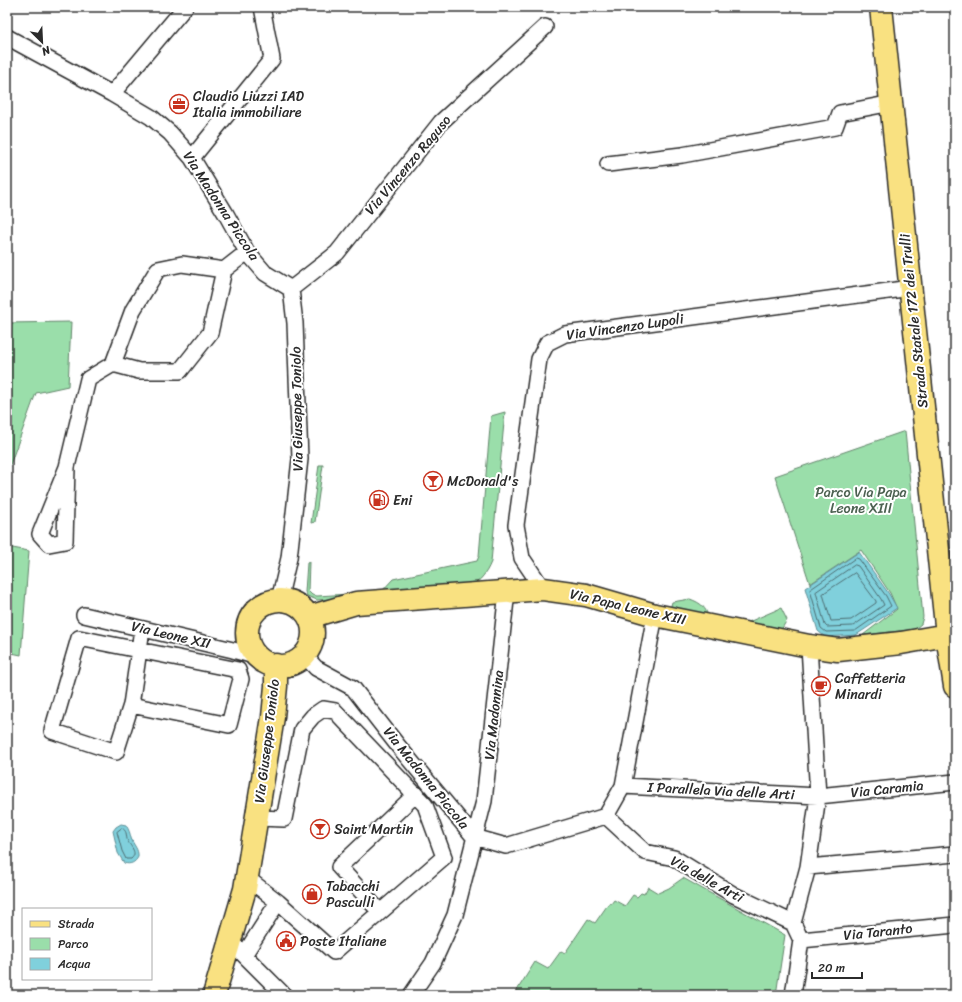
<svg xmlns="http://www.w3.org/2000/svg" width="962" height="1002" font-family="Sriracha,sans-serif">
  <style>
    .green { fill: #9adeaa; stroke: #62846a }
    .water { fill: #80d0dc; stroke: #5e8e95 }
    .lines { fill: none; stroke-linecap: round; stroke-linejoin: round }
    .shore { stroke: #4d6d72; stroke-width: 1 }
    .minor-casing { stroke: #2b2b2b; stroke-width: 18 }
    .primary-casing { stroke: #2b2b2b; stroke-width: 25 }
    .minor { stroke: #fff; stroke-width: 15 }
    .primary { stroke: #f9e181; stroke-width: 22 }
    .labels { text-anchor: middle; dominant-baseline: central; stroke-width: 4; stroke-linejoin: round; paint-order: stroke }
    .poi-label { font-size: 14px; fill: #2b2b2b; stroke: #fff; text-anchor: start }
    .street-label { font-size: 14px; fill: #2b2b2b; stroke: #fff }
    .park-label { font-size: 14px; fill: #4c6151; stroke: #fff }
  </style>
  <rect width="100%" height="100%" fill="#fff"/>
  <filter id="ink" filterUnits="userSpaceOnUse"><feTurbulence type="fractalNoise" baseFrequency=".025" numOctaves="2"/><feDisplacementMap in="SourceGraphic" scale="8" xChannelSelector="R" yChannelSelector="G"/><feConvolveMatrix kernelMatrix="1 2 1 2 8 2 1 2 1" color-interpolation-filters="sRGB"/></filter>
  <g filter="url(#ink)">
    <path class="green" d="M 71,322 L 68,386 L 36,393 L 7,473 L 7,323 Z
      M 505,412 L 491,562 C 486,575 477,585 465,589 L 317,600 L 307,596 L 305,592 L 307,563 L 309,562 L 308,591 L 312,595 L 317,596 L 381,592 L 393,579 L 477,561 L 479,556 L 491,416 Z
      M 905,431 L 923,617 L 921,624 L 916,628 L 918,629 L 863,635 L 897,609 L 890,593 L 861,550 L 810,584 L 775,476 Z
      M 319,465 L 323,465 L 315,522 L 311,523 Z
      M 7,547 L 29,551 L 21,655 L 7,652 Z
      M 690,599 C 701,603 706,607 709,619 L 670,609 L 672,602 Z
      M 781,608 L 787,620 L 781,630 L 744,624 Z
      M 683,878 L 785,935 L 776,995 L 514,995 L 535,962 L 548,969 L 561,951 L 565,953 L 588,919 L 595,923 L 609,903 L 611,904 L 614,900 L 625,906 L 633,895 L 637,897 L 641,893 L 644,894 L 648,887 L 658,893 L 669,888 Z"/>
    <path class="water" d="M 859,552 L 889,594 L 897,608 L 856,635 L 825,637 L 818,631 L 805,588 Z
      M 121,824 L 126,825 C 129,830 130,833 131,838 C 133,845 139,849 138,857 C 135,863 130,865 124,863 L 118,853 L 113,831 L 116,827 Z"/>
    <g class="lines">
      <path class="shore" d="M 856,558 L 859,559 L 886,596 L 891,606 L 855,631 L 826,632 L 821,628 L 810,590 Z
        M 855,565 L 858,566 L 881,599 L 884,605 L 853,626 L 827,627 L 825,625 L 816,592 Z
        M 855,573 L 876,601 L 876,603 L 851,620 L 831,621 L 823,594 Z
        M 122,828 C 127,831 126,834 127,839 C 129,846 139,852 131,859 L 126,859 L 122,851 L 117,832 Z"/>
      <defs>
        <path id="minor" d="M 7,37 L 112,94 L 151,117 L 170,133 L 192,158 L 226,214 L 247,252 L 265,273 L 291,289
          M 112,94 L 185,7
          M 192,158 L 272,59 L 262,7
          M 608,164 L 682,155 L 835,127 L 840,113 L 892,103
          M 224,270 L 210,333 L 180,371 L 139,371 L 113,364 L 133,310 L 158,269 L 182,264 L 224,270 L 247,252
          M 291,289 L 337,253 L 441,122 L 545,27
          M 67,467 L 65,541 L 49,544 L 40,534 L 67,467 L 88,379 L 113,364
          M 543,589 L 522,558 L 516,525 L 539,359 L 547,343 L 565,334 L 911,288
          M 279,600 L 289,558 L 300,459 L 295,323 L 291,289
          M 84,615 L 233,650 L 258,657
          M 304,655 L 316,668 L 353,688 L 399,747 L 474,837
          M 131,705 L 116,752 L 52,731 L 79,638 L 238,670 L 241,679 L 229,725 L 131,705 L 142,629
          M 623,786 L 818,796 L 955,782
          M 606,816 L 645,852 L 674,858 L 734,895 L 793,923
          M 474,837 L 506,846 L 606,816 L 623,786 L 655,615
          M 808,867 L 955,854
          M 247,878 L 278,902 L 334,952 L 444,857 L 425,805 L 335,711 L 323,709 L 313,716 L 302,729 L 284,819 L 257,818
          M 380,912 L 339,867 L 416,794
          M 801,940 L 955,925
          M 230,941 L 284,995
          M 244,955 L 278,902
          M 411,995 L 433,963 L 455,915 L 484,801 L 507,591
          M 793,995 L 801,940 L 793,923 L 808,867 L 818,796 L 809,646"/>
        <path id="primary" d="M 881,7 L 947,635 L 955,686
          M247 633a33 33 0 1 1 66 0a33 33 0 1 1-66 0Z
          M 309,617 L 356,603 L 543,589 L 586,595 L 655,615 L 809,646 L 838,650 L 901,643 L 947,635
          M 214,995 L 245,889 L 273,717 L 276,686 L 276,665"/>
      </defs>
      <use href="#minor" class="minor-casing"/>
      <use href="#primary" class="primary-casing"/>
      <use href="#minor" class="minor"/>
      <use href="#primary" class="primary"/>
    </g>
  </g>
  <defs>
    <symbol id="office-ring" viewBox="-11 -11 22 22"><circle r="9.5" fill="#fff" stroke="#c8321e" stroke-width="1.5"/><path d="M-6-3h4V-5.5h4V-3h4V5H-6ZM-1-4.5V-3h2v-1.5ZM-6 0V1H6V0Z" fill="#c8321e"/></symbol>
    <symbol id="bar-ring" viewBox="-11 -11 22 22"><circle r="9.5" fill="#fff" stroke="#c8321e" stroke-width="1.5"/><path d="M-6-5H6L.8 .8V4.5H3.5V6h-7V4.5H-.8V.8Z" fill="#c8321e"/></symbol>
    <symbol id="fuel-ring" viewBox="-11 -11 22 22"><circle r="9.5" fill="#fff" stroke="#c8321e" stroke-width="1.5"/><path d="M-5.5-6h7V0h2V4h1.3V-2.5L3-4.5l.8-.8L6-3V5H2.5V1h-1V6h-7ZM-4.2-4.7v3.2H.2V-4.7Z" fill="#c8321e"/></symbol>
    <symbol id="cafe-ring" viewBox="-11 -11 22 22"><circle r="9.5" fill="#fff" stroke="#c8321e" stroke-width="1.5"/><path d="M-5.5-4.5H6V0H3Q3 3.5 0 3.5H-2.5Q-5.5 3.5-5.5 0ZM3-3.2v2h1.7v-2ZM-6 4.5H4V6H-6Z" fill="#c8321e"/></symbol>
    <symbol id="shop-ring" viewBox="-11 -11 22 22"><circle r="9.5" fill="#fff" stroke="#c8321e" stroke-width="1.5"/><path d="M-5-2.5h2.3a2.7 3.5 0 0 1 5.4 0H5L5.5 6h-11ZM-1.5-2.5h3a1.5 2.3 0 0 0-3 0Z" fill="#c8321e"/></symbol>
    <symbol id="civic-ring" viewBox="-11 -11 22 22"><circle r="9.5" fill="#fff" stroke="#c8321e" stroke-width="1.5"/><path d="M-.6-6.5H3V-4.5H.6V-3L4-1V1h2V6H-6V1h2V-1L-.6-3ZM-1.2 2.5V6h2.4V2.5Z" fill="#c8321e"/></symbol>
  </defs>
  <g fill-rule="evenodd">
    <use href="#office-ring" x="168" y="93" width="22" height="22"/>
    <use href="#bar-ring" x="422" y="470" width="22" height="22"/>
    <use href="#fuel-ring" x="368" y="489" width="22" height="22"/>
    <use href="#cafe-ring" x="810" y="675" width="22" height="22"/>
    <use href="#bar-ring" x="309" y="818" width="22" height="22"/>
    <use href="#shop-ring" x="301" y="883" width="22" height="22"/>
    <use href="#civic-ring" x="275" y="930" width="22" height="22"/>
  </g>
  <g class="labels">
    <g class="poi-label">
      <text x="193" y="96">Claudio Liuzzi IAD<tspan x="193" dy="16">Italia immobiliare</tspan></text>
      <text x="447" y="481">McDonald's</text>
      <text x="393" y="500">Eni</text>
      <text x="835" y="678">Caffetteria<tspan x="835" dy="16">Minardi</tspan></text>
      <text x="334" y="829">Saint Martin</text>
      <text x="326" y="886">Tabacchi<tspan x="326" dy="16">Pasculli</tspan></text>
      <text x="300" y="941">Poste Italiane</text>
    </g>
    <g class="street-label">
      <text transform="translate(408 165) rotate(-50)">Via Vincenzo Raguso</text>
      <text transform="translate(221 206) rotate(57)">Via Madonna Piccola</text>
      <text transform="translate(914 321) rotate(-96)">Strada Statale 172 dei Trulli</text>
      <text transform="translate(625 327) rotate(-8)">Via Vincenzo Lupoli</text>
      <text transform="translate(297 409) rotate(-91)">Via Giuseppe Toniolo</text>
      <text transform="translate(628 607) rotate(13)">Via Papa Leone XIII</text>
      <text transform="translate(171 635) rotate(13)">Via Leone XII</text>
      <text transform="translate(494 715) rotate(-84)">Via Madonnina</text>
      <text transform="translate(267 741) rotate(-83)">Via Giuseppe Toniolo</text>
      <text transform="translate(426 778) rotate(51)">Via Madonna Piccola</text>
      <text transform="translate(887 789) rotate(-6)">Via Caramia</text>
      <text transform="translate(721 791) rotate(3)">I Parallela Via delle Arti</text>
      <text transform="translate(707 879) rotate(29)">Via delle Arti</text>
      <text transform="translate(878 932) rotate(-6)">Via Taranto</text>
    </g>
    <g class="park-label">
      <text x="861" y="492">Parco Via Papa<tspan x="861" dy="16">Leone XIII</tspan></text>
    </g>
  </g>
  <rect width="962" height="1002" fill="none" stroke="#fff" stroke-width="24"/>
  <rect x="12" y="12" width="938" height="978" fill="none" stroke="#2b2b2b" stroke-width="1.5" filter="url(#ink)"/>
  <rect x="22" y="908" width="130" height="72" fill="#ffffff" stroke="#aaaaaa"/>
  <rect x="30" y="921" width="20" height="6" fill="#f9e181" stroke="#aaaaaa"/>
  <text x="58" y="928" font-size="12" fill="#2b2b2b">Strada</text>
  <rect x="30" y="938" width="20" height="12" fill="#9adeaa" stroke="#aaaaaa"/>
  <text x="58" y="948" font-size="12" fill="#2b2b2b">Parco</text>
  <rect x="30" y="958" width="20" height="12" fill="#80d0dc" stroke="#aaaaaa"/>
  <text x="58" y="968" font-size="12" fill="#2b2b2b">Acqua</text>
  <g transform="translate(42 42) rotate(156)" stroke="#ffffff" stroke-width="3" paint-order="stroke">
  <path d="M0-3L7 15L0 10L-7 15Z" fill="#2b2b2b"/>
  <text y="-6" font-size="11" font-weight="bold" text-anchor="middle" fill="#2b2b2b">N</text>
  </g>
  <path d="M812 972v6h50v-6" fill="none" stroke="#2b2b2b" stroke-width="2"/>
  <text x="818" y="972" font-size="12" fill="#2b2b2b" stroke="#ffffff" stroke-width="3" paint-order="stroke">20 m</text>
</svg>
